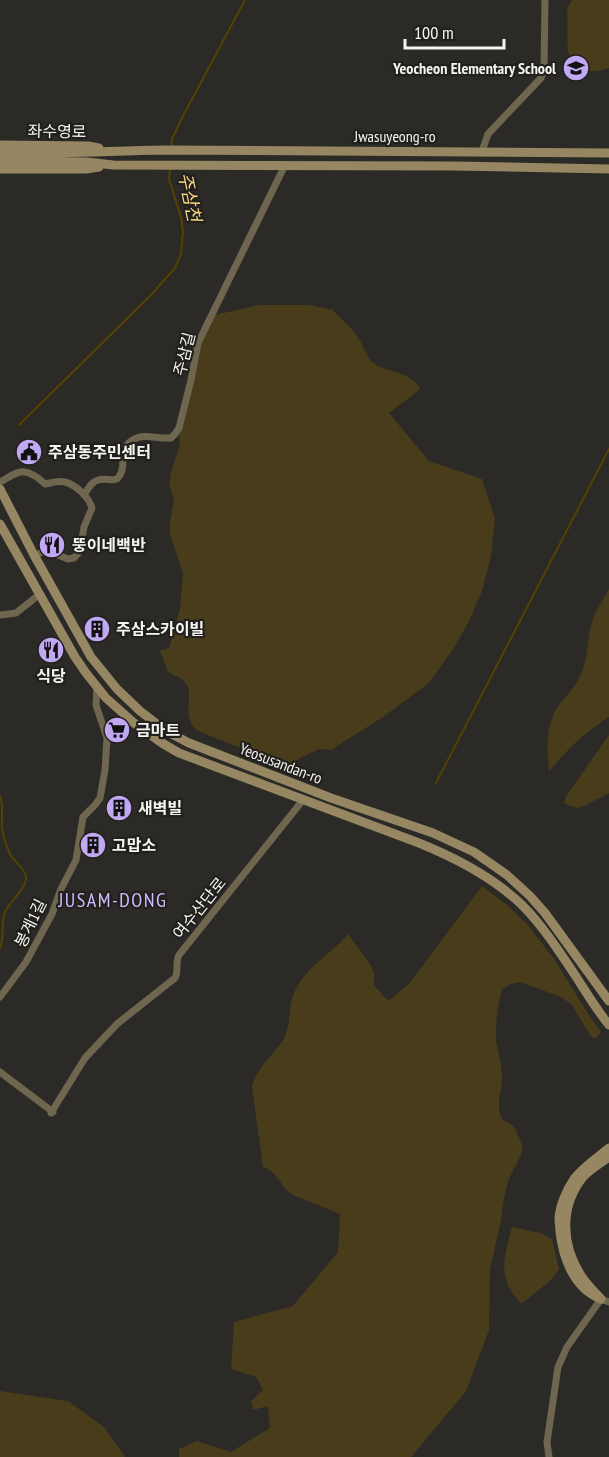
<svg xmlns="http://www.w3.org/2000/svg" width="609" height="1457" font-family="'PT Sans Narrow','Noto Sans KR',sans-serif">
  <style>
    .green { fill: #493c1a }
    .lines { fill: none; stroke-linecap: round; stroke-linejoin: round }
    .stream { stroke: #564200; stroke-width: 2 }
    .street { stroke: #6f664f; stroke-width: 7 }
    .secondary { stroke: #968762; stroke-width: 9 }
    .labels { text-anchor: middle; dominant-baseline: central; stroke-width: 4.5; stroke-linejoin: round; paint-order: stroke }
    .poi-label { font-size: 16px; font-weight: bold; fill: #f5f4f1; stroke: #22201c; text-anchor: start }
    .street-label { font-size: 16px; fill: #f5f4f1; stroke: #22201c }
    .water-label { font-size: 18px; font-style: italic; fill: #f9d983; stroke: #22201c }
    .quarter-label { font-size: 20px; letter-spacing: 1.5px; fill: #d0b9ff; stroke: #22201c }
  </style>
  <rect width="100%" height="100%" fill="#2b2a26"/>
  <path class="green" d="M 572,0 L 609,0 L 609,68 C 597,72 575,75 570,60 C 566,48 568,24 567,11 L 569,5 Z
    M 259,305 L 310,305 L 333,310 C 341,320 353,328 359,339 C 365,349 367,360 378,366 C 392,372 412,374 420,388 L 418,391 L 389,413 L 429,461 L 482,479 L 495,519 L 491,556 L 482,591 L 469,621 L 454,648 L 429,683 L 383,717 L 331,750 L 319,749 L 288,764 L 281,764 L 198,731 C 179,716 196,696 185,682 C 181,677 173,675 168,672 L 160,651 L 169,648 L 180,609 L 183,573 L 170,534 L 170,523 L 174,500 L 169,485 L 171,472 L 180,445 L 179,428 L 198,343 L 210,316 Z
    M 609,589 L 609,717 C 585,732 566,750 549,772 C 547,750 545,724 559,705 C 568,693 576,687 582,672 C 588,656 587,638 592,622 C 596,610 603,600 609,589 Z
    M 609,735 L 609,793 L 584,806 L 576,808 L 564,803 L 566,796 Z
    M 482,886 L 506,904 L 527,924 L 554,959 L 587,1012 L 601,1032 L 596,1038 L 592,1038 L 571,1004 L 561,997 L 520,982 L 511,984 L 502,989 C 498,1006 495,1022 496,1040 C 498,1053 502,1064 502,1078 C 502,1092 495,1105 502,1119 L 511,1124 L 516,1130 L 522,1145 L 522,1153 L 508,1181 L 503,1203 L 501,1220 L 490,1270 L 489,1330 L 466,1391 L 411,1457 L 179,1457 L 179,1449 L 197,1441 L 231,1452 L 270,1428 L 268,1406 L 253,1410 L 251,1401 L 263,1390 L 256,1377 L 231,1369 L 234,1322 L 293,1306 L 338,1252 L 340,1214 L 293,1195 C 281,1188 277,1171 263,1167 L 252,1086 C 257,1067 273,1056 283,1040 C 292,1026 287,1007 295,991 C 306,967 331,954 348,934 L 370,964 L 374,972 L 374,985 L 384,997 L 388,1000 L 391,999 L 409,984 Z
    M 512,1227 L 540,1233 L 552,1239 L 559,1269 C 550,1284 534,1293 521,1304 C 515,1296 508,1289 506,1279 C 501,1264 508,1243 512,1227 Z
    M 0,1391 L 68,1401 L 104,1427 L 125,1457 L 0,1457 Z"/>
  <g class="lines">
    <path class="stream" d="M 171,148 L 172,139 L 183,116 L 245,0
      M 19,425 L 151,295 L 175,268 L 181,254 L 183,232 L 181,217 L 169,179 L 170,169
      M 436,783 L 609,449
      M 0,796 C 4,807 1,817 2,828 C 3,836 7,847 10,854 C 14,862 25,868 26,877 C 27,888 9,902 5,912 C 0,923 5,936 0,948"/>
    <path class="street" d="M 482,151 L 488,134 L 541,78 L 544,70 L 545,0
      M 0,482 C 12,476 20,467 33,475 C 38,477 41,481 45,484 C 51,483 59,480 65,482 C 76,485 89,497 92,508 L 84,527 L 80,551 L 74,558 L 68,559 L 48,551 L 34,555
      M 84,495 C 88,489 91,482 98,480 C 109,476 117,487 122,470 C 124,463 122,457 123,450 C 137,429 150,439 171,438 L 175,434 L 179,428 L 191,380 L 198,343 L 285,165
      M 0,615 L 16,613 L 40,594
      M 0,997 L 26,962 L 52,914 L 61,889 L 76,860 L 83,817 L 95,805 L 100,798 L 105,770 L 107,738 L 96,705 L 97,687
      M 0,1072 L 53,1112
      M 51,1113 L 85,1058 L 117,1024 L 175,978 C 179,971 175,962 179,955 L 303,800
      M 549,1457 L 547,1442 L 558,1367 L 567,1347 L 601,1299 L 609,1302"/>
    <path class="secondary" d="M 0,145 L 88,146 L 99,148
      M 0,153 C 55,154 109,151 164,150 L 609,153
      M 0,161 L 87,162 L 113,165 L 454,166 L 609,169
      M 0,169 L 86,169 L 99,167
      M 0,489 L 34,555 L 91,657 L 117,689 L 140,711 L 166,731 L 189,743 L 331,798 L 433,833 L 474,852 L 507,875 L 530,896 L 545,913 L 609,1001
      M 0,524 L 75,657 L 86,673 L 106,698 L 134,723 L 162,743 L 179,753 L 419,843 C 456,858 493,877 522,905 C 542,925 559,951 575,975 C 586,992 596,1009 609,1025
      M 609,1148 C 597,1158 583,1167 574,1179 C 567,1189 560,1205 559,1218 C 559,1222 560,1227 560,1232 C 563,1258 574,1289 601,1299 C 594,1291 585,1283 580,1274 C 561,1243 560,1206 583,1177 C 590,1169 601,1163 609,1157"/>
  </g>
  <defs>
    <symbol id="school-disc" viewBox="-11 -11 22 22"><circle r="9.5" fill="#c1a8f3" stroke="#22201c"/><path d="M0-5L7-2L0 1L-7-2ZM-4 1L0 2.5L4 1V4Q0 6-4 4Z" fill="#111"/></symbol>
    <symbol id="civic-disc" viewBox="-11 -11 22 22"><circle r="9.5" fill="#c1a8f3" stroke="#22201c"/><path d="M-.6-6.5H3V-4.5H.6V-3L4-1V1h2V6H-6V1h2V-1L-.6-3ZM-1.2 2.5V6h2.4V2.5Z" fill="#111"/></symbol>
    <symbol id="restaurant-disc" viewBox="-11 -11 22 22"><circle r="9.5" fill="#c1a8f3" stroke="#22201c"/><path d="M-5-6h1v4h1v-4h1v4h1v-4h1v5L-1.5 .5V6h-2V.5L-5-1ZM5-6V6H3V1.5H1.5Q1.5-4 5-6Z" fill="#111"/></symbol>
    <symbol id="building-disc" viewBox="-11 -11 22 22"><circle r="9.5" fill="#c1a8f3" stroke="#22201c"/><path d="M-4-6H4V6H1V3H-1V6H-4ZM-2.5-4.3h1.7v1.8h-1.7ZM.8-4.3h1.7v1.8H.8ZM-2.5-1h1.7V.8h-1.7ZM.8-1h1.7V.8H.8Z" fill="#111"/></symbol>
    <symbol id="supermarket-disc" viewBox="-11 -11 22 22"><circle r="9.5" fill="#c1a8f3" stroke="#22201c"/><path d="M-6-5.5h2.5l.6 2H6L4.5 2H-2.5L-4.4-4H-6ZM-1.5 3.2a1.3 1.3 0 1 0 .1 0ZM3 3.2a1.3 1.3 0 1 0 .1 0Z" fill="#111"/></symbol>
  </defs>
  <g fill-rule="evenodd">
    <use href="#school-disc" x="561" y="53" width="30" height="30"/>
    <use href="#civic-disc" x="14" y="437" width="30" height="30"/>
    <use href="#restaurant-disc" x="37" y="530" width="30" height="30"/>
    <use href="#building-disc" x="82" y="614" width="30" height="30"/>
    <use href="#restaurant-disc" x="36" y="635" width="30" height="30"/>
    <use href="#supermarket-disc" x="102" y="715" width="30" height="30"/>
    <use href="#building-disc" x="104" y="793" width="30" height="30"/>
    <use href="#building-disc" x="78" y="830" width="30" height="30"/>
  </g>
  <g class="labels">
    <g class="poi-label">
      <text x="556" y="68" text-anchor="end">Yeocheon Elementary School</text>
      <text x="48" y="452">주삼동주민센터</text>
      <text x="72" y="545">뚱이네백반</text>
      <text x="116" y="629">주삼스카이빌</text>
      <text x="51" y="676" text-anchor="middle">식당</text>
      <text x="136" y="730">금마트</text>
      <text x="138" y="808">새벽빌</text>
      <text x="112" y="845">고맙소</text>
    </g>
    <g class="street-label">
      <text transform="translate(57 131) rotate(1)">좌수영로</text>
      <text x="395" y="136">Jwasuyeong-ro</text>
      <text transform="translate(184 354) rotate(-76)">주삼길</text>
      <text transform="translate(281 763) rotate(21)">Yeosusandan-ro</text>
      <text transform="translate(199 908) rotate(-51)">여수산단로</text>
      <text transform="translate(30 923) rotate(-64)">봉계1길</text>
    </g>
    <g class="water-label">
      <text transform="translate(190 197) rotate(78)">주삼천</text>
    </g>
    <g class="quarter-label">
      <text x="113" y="900">JUSAM-DONG</text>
    </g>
  </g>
  <path d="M405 39v9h99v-9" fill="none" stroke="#f5f4f1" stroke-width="3"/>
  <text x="414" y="39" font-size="18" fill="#f5f4f1" stroke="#22201c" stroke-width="4.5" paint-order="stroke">100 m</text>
</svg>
